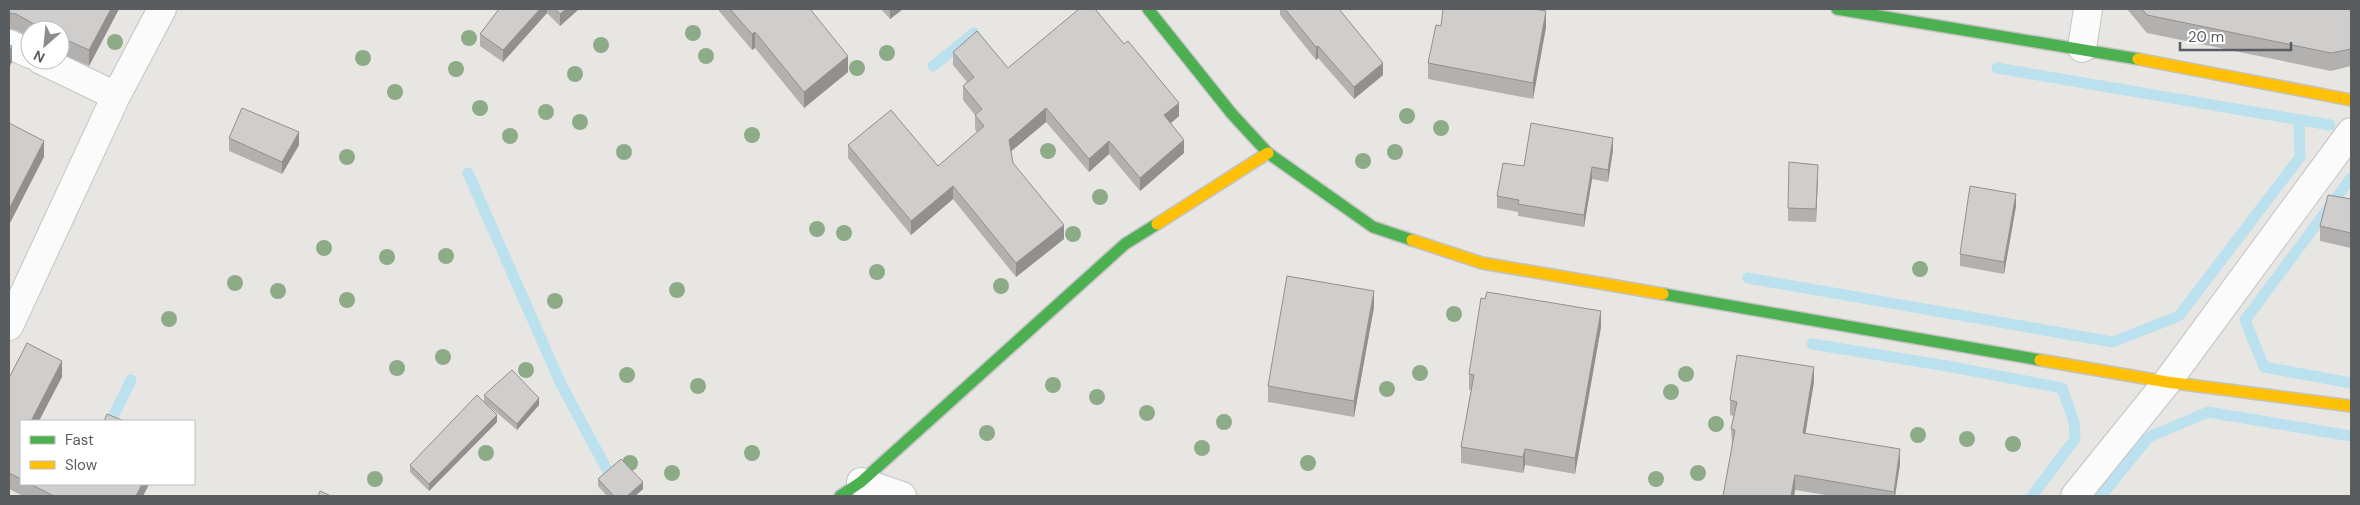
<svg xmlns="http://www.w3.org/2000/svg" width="2360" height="505" font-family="'DM Sans',sans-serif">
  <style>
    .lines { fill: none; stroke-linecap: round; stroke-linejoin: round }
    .stream { stroke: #bbe0ee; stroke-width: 11 }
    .street-casing { stroke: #c4c3c4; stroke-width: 30 }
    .fast-casing { stroke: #c3c3c4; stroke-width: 14 }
    .slow-casing { stroke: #c3c3c4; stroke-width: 14 }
    .street { stroke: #fcfbfb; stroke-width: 28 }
    .fast { stroke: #4caf50; stroke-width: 11 }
    .slow { stroke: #ffc107; stroke-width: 11 }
    .tree { fill: #8eab88 }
    .wall { fill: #b3b1af }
    .shaded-wall { fill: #92908f }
    .building { fill: #d0cecc; stroke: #92908f }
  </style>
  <rect width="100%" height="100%" fill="#e8e6e3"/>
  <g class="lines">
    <path class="stream" d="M 933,66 L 974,33
      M 1997,68 L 2330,125
      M 468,173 L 561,384 L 621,496
      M 2351,178 L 2245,320 L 2264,367 L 2351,383
      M 1748,278 L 2113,342 L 2179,316 L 2300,157 L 2299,121
      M 1812,344 L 1947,366 L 2062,388 L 2074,422 L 2075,439 L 2032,496
      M 111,421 L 131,380
      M 2101,496 L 2149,437 L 2208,412 L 2351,436"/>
    <defs>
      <path id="street" d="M 9,44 L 30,54
        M 2082,48 L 2088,9
        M 41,60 L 116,96
        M 9,326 L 116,96 L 162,9
        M 861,482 L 902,496
        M 2075,496 L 2167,382 L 2351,132"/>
      <path id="fast" d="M 1148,9 L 1232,114 L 1268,153 L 1373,227 L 1412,240
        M 1837,9 L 2138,59
        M 1663,294 L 2040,360
        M 840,496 L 861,482 L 1125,244 L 1157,224"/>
      <path id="slow" d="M 2138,59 L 2351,100
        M 1157,224 L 1268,153
        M 1412,240 L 1482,263 L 1663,294
        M 2040,360 L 2167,382 L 2351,406"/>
    </defs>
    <use href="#street" class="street-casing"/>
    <use href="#fast" class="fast-casing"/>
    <use href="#slow" class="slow-casing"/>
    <use href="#street" class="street"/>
    <use href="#fast" class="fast"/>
    <use href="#slow" class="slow"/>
  </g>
  <g class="tree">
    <circle cx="693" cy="33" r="8"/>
    <circle cx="469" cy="38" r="8"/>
    <circle cx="115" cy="42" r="8"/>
    <circle cx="601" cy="45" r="8"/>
    <circle cx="887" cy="53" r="8"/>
    <circle cx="706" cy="56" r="8"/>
    <circle cx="363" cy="58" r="8"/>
    <circle cx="857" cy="68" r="8"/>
    <circle cx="456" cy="69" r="8"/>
    <circle cx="575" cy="74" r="8"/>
    <circle cx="395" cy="92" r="8"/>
    <circle cx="480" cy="108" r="8"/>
    <circle cx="546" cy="112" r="8"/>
    <circle cx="1407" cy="116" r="8"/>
    <circle cx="580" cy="122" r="8"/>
    <circle cx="1441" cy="128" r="8"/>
    <circle cx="752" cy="135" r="8"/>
    <circle cx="510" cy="136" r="8"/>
    <circle cx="1048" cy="151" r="8"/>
    <circle cx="624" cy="152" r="8"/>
    <circle cx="1395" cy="152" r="8"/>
    <circle cx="347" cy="157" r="8"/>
    <circle cx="1363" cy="161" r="8"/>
    <circle cx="1100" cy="197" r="8"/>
    <circle cx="817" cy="229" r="8"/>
    <circle cx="844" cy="233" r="8"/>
    <circle cx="1073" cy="234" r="8"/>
    <circle cx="324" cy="248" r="8"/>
    <circle cx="446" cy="256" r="8"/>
    <circle cx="387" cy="257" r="8"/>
    <circle cx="1920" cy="269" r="8"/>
    <circle cx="877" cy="272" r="8"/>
    <circle cx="235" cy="283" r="8"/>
    <circle cx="1001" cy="286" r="8"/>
    <circle cx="677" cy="290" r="8"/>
    <circle cx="278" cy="291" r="8"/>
    <circle cx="347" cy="300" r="8"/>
    <circle cx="555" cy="301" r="8"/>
    <circle cx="1454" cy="314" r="8"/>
    <circle cx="169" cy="319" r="8"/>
    <circle cx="443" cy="357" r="8"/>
    <circle cx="397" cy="368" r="8"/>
    <circle cx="526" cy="370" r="8"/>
    <circle cx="1420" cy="373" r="8"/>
    <circle cx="1686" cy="374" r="8"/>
    <circle cx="627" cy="375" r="8"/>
    <circle cx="1053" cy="385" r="8"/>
    <circle cx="698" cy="386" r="8"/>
    <circle cx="1387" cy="389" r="8"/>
    <circle cx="1671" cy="392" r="8"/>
    <circle cx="1097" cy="397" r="8"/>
    <circle cx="1147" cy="413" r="8"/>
    <circle cx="1224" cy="422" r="8"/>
    <circle cx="1716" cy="424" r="8"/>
    <circle cx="987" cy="433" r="8"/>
    <circle cx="1918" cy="435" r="8"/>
    <circle cx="1967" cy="439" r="8"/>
    <circle cx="2013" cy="444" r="8"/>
    <circle cx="1202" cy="448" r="8"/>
    <circle cx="486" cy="453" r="8"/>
    <circle cx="752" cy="453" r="8"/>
    <circle cx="630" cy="463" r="8"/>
    <circle cx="1308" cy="463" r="8"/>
    <circle cx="672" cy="473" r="8"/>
    <circle cx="1698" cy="473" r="8"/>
    <circle cx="375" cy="479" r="8"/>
    <circle cx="1656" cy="479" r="8"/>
  </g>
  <path class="wall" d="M 9,9 L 119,9 L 89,66 L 60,53 L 60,30 L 30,30 L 30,38 L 16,30 L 9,29 Z
    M 499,9 L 579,9 L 560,26 L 547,13 L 503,62 L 480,46 L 480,34 Z
    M 719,9 L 810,9 L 848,72 L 804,108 L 755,48 L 752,50 L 719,11 Z
    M 881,9 L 903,9 L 890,19 Z
    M 1280,9 L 1339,9 L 1383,75 L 1354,99 L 1318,58 L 1316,60 L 1280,15 Z
    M 2127,9 L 2351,9 L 2351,66 L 2331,71 L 2147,33 Z
    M 1441,26 L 1546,27 L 1533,99 L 1428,79 L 1428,63 Z
    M 953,52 L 1179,116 L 1171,123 L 1184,153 L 1140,191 L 1109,154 L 1089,172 L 1046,122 L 1011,151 L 1013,163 L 1064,239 L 1016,277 L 953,199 L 911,235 L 848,158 L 848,145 L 938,166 L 977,132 L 975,129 L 975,115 L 963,100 L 963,86 L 967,82 L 953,65 Z
    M 229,138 L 299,145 L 282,174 L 229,151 Z
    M 1613,150 L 1608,182 L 1592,179 L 1584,227 L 1518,216 L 1518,212 L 1497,208 L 1497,196 L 1524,166 Z
    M 1818,177 L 1816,222 L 1788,221 L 1788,208 Z
    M 2351,199 L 2351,248 L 2320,241 L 2320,226 Z
    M 2016,206 L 2004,274 L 1960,266 L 1960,254 Z
    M 1374,307 L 1354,417 L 1268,402 L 1268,386 Z
    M 1601,327 L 1575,474 L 1525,465 L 1523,473 L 1461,463 L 1461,447 L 1471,390 L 1469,390 L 1469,374 Z
    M 62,377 L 21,421 L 21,484 L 149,484 L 143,496 L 23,496 L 9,489 L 9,378 Z
    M 1814,382 L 1805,433 L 1900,464 L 1895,496 L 1832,496 L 1795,490 L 1794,496 L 1723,496 L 1732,445 L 1731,429 L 1734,416 L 1730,415 L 1730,400 Z
    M 484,395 L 539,405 L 517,430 L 484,402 Z
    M 497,422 L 429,491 L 410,472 L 410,465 Z
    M 598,479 L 643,489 L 635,496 L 607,496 L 598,486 Z"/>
  <path class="shaded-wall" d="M 111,9 L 119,9 L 89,66 L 89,50 Z
    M 540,9 L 547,9 L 547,13 L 503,62 L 503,50 Z
    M 566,9 L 579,9 L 560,26 L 560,14 Z
    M 890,9 L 903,9 L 890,19 Z
    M 1546,11 L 1546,27 L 1533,99 L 1533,83 Z
    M 755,32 L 755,48 L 752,50 L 752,34 Z
    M 12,46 L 12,62 L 9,68 L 9,52 Z
    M 1318,46 L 1318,58 L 1316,60 L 1316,47 Z
    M 848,56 L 848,72 L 804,108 L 804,92 Z
    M 1383,63 L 1383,75 L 1354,99 L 1354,87 Z
    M 1179,103 L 1179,116 L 1164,129 L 1164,115 Z
    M 1046,108 L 1046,122 L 1009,153 L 1009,140 Z
    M 299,132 L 299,145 L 282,174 L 282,162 Z
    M 1613,138 L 1613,150 L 1608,182 L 1608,170 Z
    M 1184,140 L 1184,153 L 1140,191 L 1140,178 Z
    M 44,141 L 44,157 L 9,225 L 9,209 Z
    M 1109,141 L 1109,154 L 1089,172 L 1089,159 Z
    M 1818,165 L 1818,177 L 1816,222 L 1816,209 Z
    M 1592,167 L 1592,179 L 1584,227 L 1584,215 Z
    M 953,186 L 953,199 L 911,235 L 911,221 Z
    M 2016,194 L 2016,206 L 2004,274 L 2004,262 Z
    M 1064,225 L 1064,239 L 1016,277 L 1016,263 Z
    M 1374,291 L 1374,307 L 1354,417 L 1354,401 Z
    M 1601,311 L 1601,327 L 1575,474 L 1575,458 Z
    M 62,361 L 62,377 L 39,421 L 31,421 Z
    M 1814,367 L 1814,382 L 1803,448 L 1803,433 Z
    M 539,398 L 539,405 L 517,430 L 517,424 Z
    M 497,415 L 497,422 L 429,491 L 429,484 Z
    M 1525,449 L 1525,465 L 1523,473 L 1523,457 Z
    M 1900,449 L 1900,464 L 1895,496 L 1894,496 Z
    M 1795,475 L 1795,490 L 1794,496 L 1791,496 Z
    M 643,482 L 643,489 L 635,496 L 627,496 Z
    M 142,484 L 149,484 L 143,496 L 136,496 Z"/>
  <path class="building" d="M 9,9 L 111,9 L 89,50 L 60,37 L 60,30 L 45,30 L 16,14 L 9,13 Z
    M 499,9 L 540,9 L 503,50 L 480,34 Z
    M 555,9 L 566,9 L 560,14 Z
    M 730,9 L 810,9 L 848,56 L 804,92 L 755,32 L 752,34 Z
    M 1079,9 L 1095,9 L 1124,44 L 1128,41 L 1179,103 L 1164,115 L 1184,140 L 1140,178 L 1109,141 L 1089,159 L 1046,108 L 1009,140 L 1013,163 L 1064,225 L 1016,263 L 953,186 L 911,221 L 848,145 L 891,110 L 938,166 L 984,126 L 975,115 L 982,109 L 963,86 L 974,77 L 953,52 L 977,31 L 1008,68 Z
    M 1285,9 L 1339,9 L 1383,63 L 1354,87 L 1318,46 L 1316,47 Z
    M 1443,9 L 1534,9 L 1546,11 L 1533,83 L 1428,63 L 1436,25 L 1441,26 Z
    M 2142,9 L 2351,9 L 2351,49 L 2331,53 L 2147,15 Z
    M 9,45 L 12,46 L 9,52 Z
    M 242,108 L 299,132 L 282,162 L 229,138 Z
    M 9,123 L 44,141 L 9,209 Z
    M 1531,123 L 1613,138 L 1608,170 L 1592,167 L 1584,215 L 1518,204 L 1519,200 L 1497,196 L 1503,163 L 1524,166 Z
    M 1789,162 L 1818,165 L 1816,209 L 1788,208 Z
    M 1970,186 L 2016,194 L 2004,262 L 1960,254 Z
    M 2328,195 L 2351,199 L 2351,233 L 2320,226 Z
    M 1287,276 L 1374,291 L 1354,401 L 1268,386 Z
    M 1487,292 L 1601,311 L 1575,458 L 1525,449 L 1523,457 L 1461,447 L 1474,375 L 1469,374 L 1481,298 L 1485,299 Z
    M 27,343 L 62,361 L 31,421 L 21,421 L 21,479 L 9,473 L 9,378 Z
    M 1737,355 L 1814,367 L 1803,433 L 1900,449 L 1894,492 L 1795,475 L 1791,496 L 1723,496 L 1735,430 L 1731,429 L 1737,402 L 1730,400 Z
    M 512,370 L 539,398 L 517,424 L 484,395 Z
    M 477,395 L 497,415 L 429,484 L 410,465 Z
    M 107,414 L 124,421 L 104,421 Z
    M 621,459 L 643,482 L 627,496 L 614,496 L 598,479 Z
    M 30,484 L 142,484 L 136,496 L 54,496 Z
    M 320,491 L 331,496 L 318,496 Z"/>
  <rect width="2360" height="505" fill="none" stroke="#595d60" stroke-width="20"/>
  <rect x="20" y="420" width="175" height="65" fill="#ffffff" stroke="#bdbebf"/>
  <rect x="30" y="436" width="25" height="8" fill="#4caf50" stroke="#bdbebf"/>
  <text x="65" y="445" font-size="15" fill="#595d60">Fast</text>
  <rect x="30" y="461" width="25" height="8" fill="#ffc107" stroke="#bdbebf"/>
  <text x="65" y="470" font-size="15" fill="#595d60">Slow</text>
  <g transform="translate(45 45) rotate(207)"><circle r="24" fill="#ffffff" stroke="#bdbebf"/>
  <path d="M0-4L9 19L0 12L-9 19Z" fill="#8b8d8e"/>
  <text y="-8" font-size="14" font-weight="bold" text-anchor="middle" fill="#595d60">N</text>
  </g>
  <path d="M2180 42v8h111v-8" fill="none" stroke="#595d60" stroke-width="2.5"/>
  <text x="2188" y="42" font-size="15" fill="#595d60" stroke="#ffffff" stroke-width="4" paint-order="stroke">20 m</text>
</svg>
